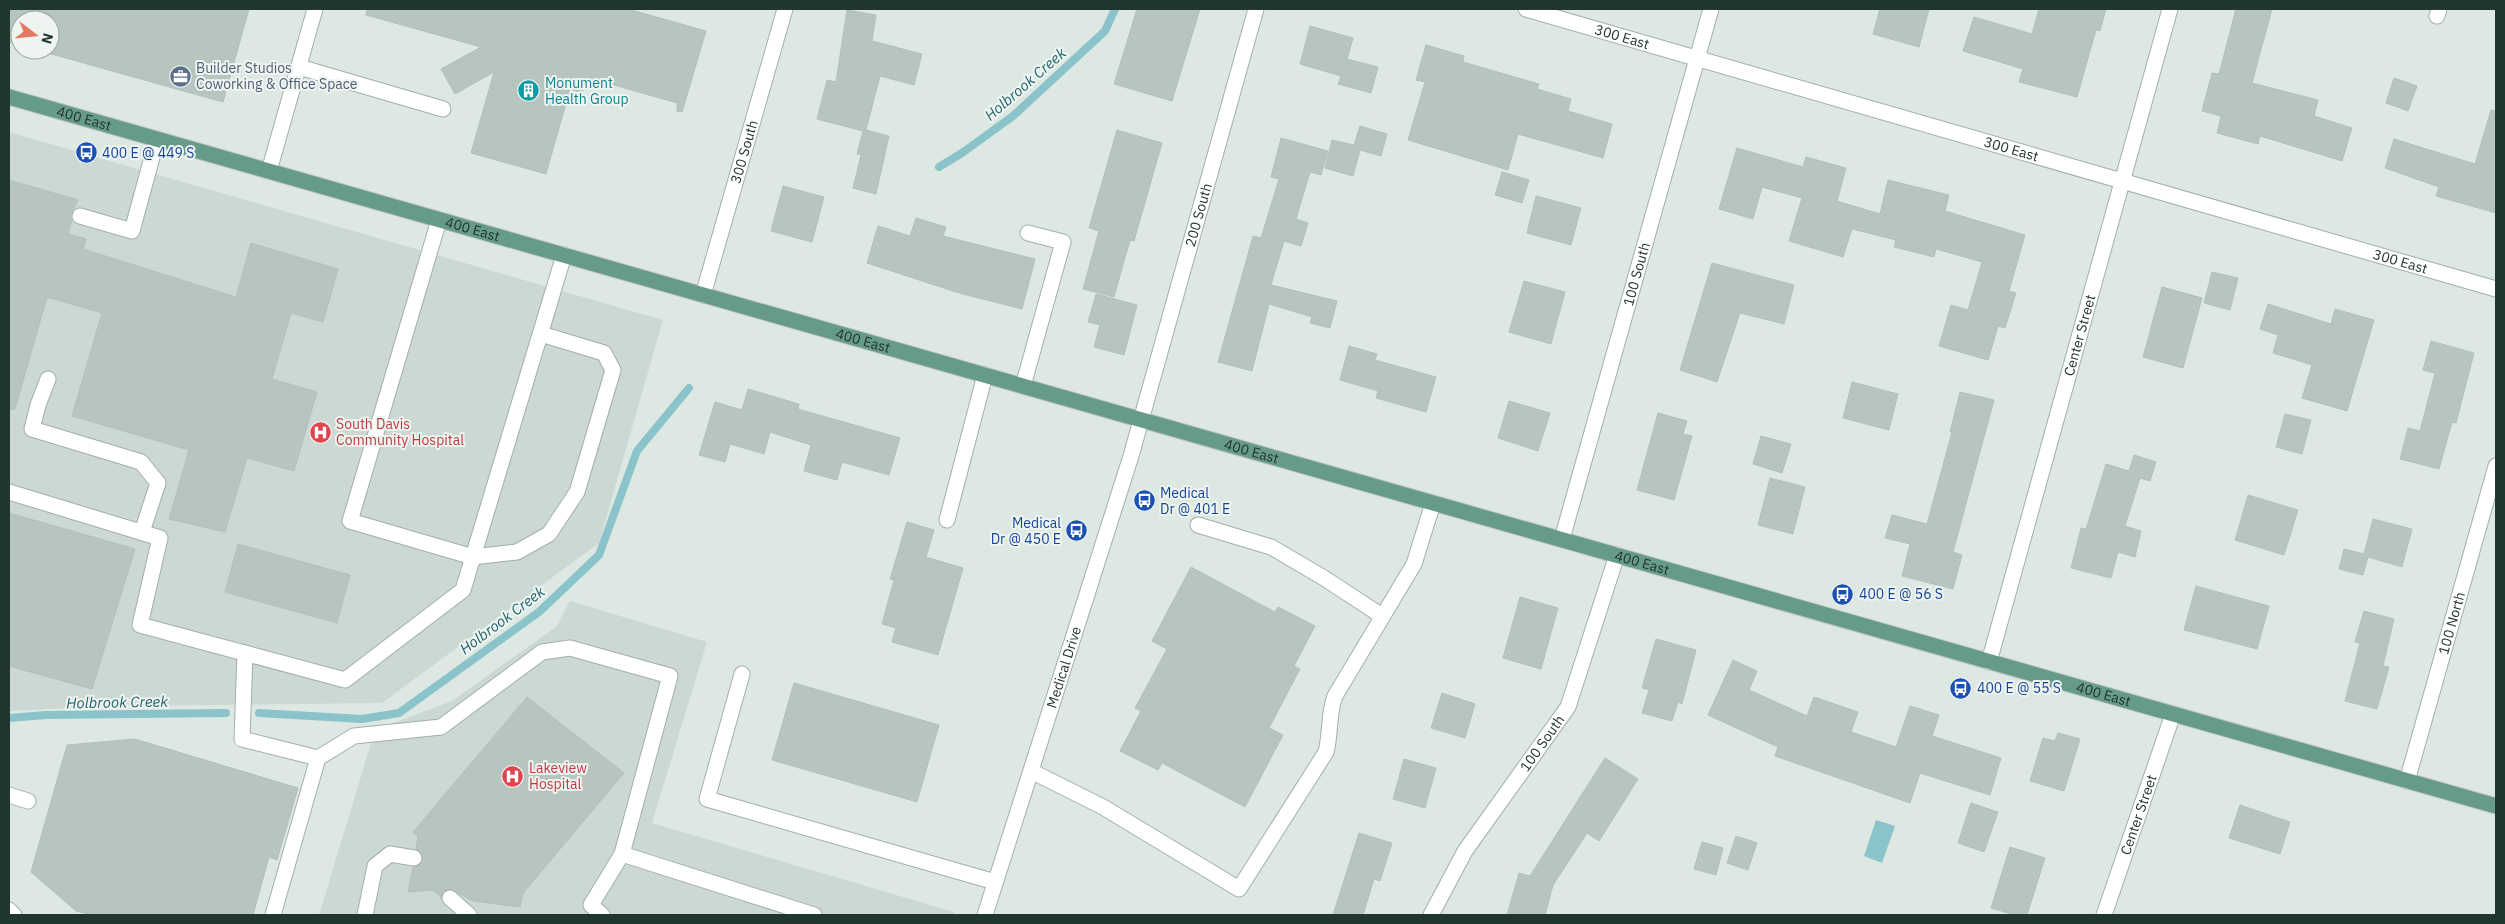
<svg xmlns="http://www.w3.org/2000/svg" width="2505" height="924" font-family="'IBM Plex Sans',sans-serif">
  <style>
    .built { fill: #ccd8d2 }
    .water { fill: #8ac3c9 }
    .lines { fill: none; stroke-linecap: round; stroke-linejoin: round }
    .stream { stroke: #8ac3c9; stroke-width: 8 }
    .building { fill: #b7c5bf; stroke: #b1c1ba }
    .minor-tunnel { stroke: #b8c4bf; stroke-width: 15; stroke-dasharray: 15 8; stroke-linecap: butt }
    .minor-casing { stroke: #a2afa9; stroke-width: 17 }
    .major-casing { stroke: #bcc3c1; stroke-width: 17 }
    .minor { stroke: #fff; stroke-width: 15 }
    .major { stroke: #669a8a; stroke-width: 15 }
    .labels { text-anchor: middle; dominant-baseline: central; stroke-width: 4; stroke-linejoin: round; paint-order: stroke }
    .street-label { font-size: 14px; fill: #21362f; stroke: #eef5f1 }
    .service-label { font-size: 14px; fill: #4e5e75; stroke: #eef5f1; text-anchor: start }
    .culture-label { font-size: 14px; fill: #0d838f; stroke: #eef5f1; text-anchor: start }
    .transit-label { font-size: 14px; fill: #164399; stroke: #eef5f1; text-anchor: start }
    .health-label { font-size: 14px; fill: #be3a42; stroke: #eef5f1; text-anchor: start }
    .water-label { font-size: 15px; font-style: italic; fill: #21636c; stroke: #eef5f1 }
  </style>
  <rect width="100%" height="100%" fill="#dee8e3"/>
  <path class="built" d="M 9,132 L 663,320 L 599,543 L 382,703 L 111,706 L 9,711 Z
    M 570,601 L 707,642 L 652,823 L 954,912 L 953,915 L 319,915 L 375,730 L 452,701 L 557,626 Z"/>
  <path class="water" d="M 1876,820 L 1895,826 L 1882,863 L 1864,856 Z"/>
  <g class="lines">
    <path class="stream" d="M 939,167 L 962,153 L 1013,116 L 1105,31 L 1115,9
      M 259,713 L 362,719 L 399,713 L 539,612 L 599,555 L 637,451 L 689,388
      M 9,718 L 46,715 L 226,713"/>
  </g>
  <path class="building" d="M 9,9 L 249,9 L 223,102 L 37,50 L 50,50 L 50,20 L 20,20 L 20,45 L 9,42 Z
    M 367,9 L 628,9 L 706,31 L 682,112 L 677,111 L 677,103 L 586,77 L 582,93 L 570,89 L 546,174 L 471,153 L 494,72 L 455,94 L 441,69 L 481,47 L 366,15 Z
    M 1137,9 L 1200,9 L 1172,101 L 1114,84 Z
    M 1880,9 L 1929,9 L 1919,47 L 1873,34 Z
    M 2039,9 L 2106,9 L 2100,31 L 2096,30 L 2077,97 L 2019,82 L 2023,69 L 1963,51 L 1974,17 L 2032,34 Z
    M 2236,9 L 2272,9 L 2252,83 L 2318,100 L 2314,116 L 2352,128 L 2342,161 L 2260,136 L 2258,144 L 2217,133 L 2221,116 L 2202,111 L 2212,73 L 2219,74 Z
    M 847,10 L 876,15 L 872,41 L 922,54 L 914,85 L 880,76 L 866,130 L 889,136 L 876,194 L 853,188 L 861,155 L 857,154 L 863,131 L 817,119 L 827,80 L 836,82 Z
    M 1310,26 L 1353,38 L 1347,59 L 1378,67 L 1371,93 L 1338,84 L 1341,76 L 1300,64 Z
    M 1426,45 L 1464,56 L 1463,62 L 1539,84 L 1537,89 L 1571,99 L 1568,111 L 1612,124 L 1603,158 L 1518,134 L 1508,170 L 1408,140 L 1425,82 L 1416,80 Z
    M 2394,78 L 2417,86 L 2408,111 L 2386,103 Z
    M 2491,110 L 2496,111 L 2496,213 L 2436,196 L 2439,187 L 2385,168 L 2394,139 L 2475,164 Z
    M 1360,126 L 1387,134 L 1381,156 L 1360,150 L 1353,176 L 1325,168 L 1332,140 L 1354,145 Z
    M 1117,130 L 1162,143 L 1134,241 L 1130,240 L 1114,297 L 1083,289 L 1099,231 L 1089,228 Z
    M 1281,138 L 1328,151 L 1321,175 L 1310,172 L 1296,219 L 1308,223 L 1301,246 L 1284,241 L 1271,285 L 1337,301 L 1330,328 L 1310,323 L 1312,317 L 1269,304 L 1252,371 L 1218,362 L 1253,236 L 1261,238 L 1279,179 L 1271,177 Z
    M 1737,148 L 1803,167 L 1806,157 L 1846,168 L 1837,201 L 1880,214 L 1888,180 L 1949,195 L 1945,211 L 2025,235 L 2009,291 L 2016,293 L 2005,328 L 1998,326 L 1988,360 L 1939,346 L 1951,305 L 1968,310 L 1982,262 L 1936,249 L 1934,257 L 1894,247 L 1896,240 L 1852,229 L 1843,257 L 1789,241 L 1802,198 L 1762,187 L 1753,219 L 1719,209 Z
    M 1502,172 L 1529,180 L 1522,203 L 1495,195 Z
    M 9,180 L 78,200 L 71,213 L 72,220 L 68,234 L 86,239 L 83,249 L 236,297 L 251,243 L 338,269 L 323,322 L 291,313 L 272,379 L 317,392 L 294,471 L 247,458 L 225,532 L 169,519 L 189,450 L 72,416 L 102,313 L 47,297 L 15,409 L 9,409 Z
    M 783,186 L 824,197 L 812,242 L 771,231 Z
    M 1536,196 L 1581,208 L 1571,245 L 1527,233 Z
    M 916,218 L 946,227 L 943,236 L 1035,259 L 1022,309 L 959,293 L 867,263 L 878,226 L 910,236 Z
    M 1712,263 L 1794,285 L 1784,324 L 1740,313 L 1717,382 L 1680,370 Z
    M 2212,272 L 2238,278 L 2230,310 L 2204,303 Z
    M 1524,281 L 1565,292 L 1551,344 L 1509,332 Z
    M 2162,287 L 2202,298 L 2183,368 L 2143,357 Z
    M 1096,294 L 1137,305 L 1124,355 L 1094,347 L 1100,325 L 1088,322 Z
    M 2268,304 L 2331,324 L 2335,309 L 2374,320 L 2347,411 L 2302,398 L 2312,365 L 2273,353 L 2278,335 L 2260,329 Z
    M 2431,341 L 2474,353 L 2456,423 L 2452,422 L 2439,469 L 2400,459 L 2408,428 L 2420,431 L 2435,373 L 2423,370 Z
    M 1349,346 L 1377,354 L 1375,360 L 1436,377 L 1426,412 L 1376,398 L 1378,391 L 1340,380 Z
    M 1852,382 L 1898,394 L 1889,430 L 1843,418 Z
    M 748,389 L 799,404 L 798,409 L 900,438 L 889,475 L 842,462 L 837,480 L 804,471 L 811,445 L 770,432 L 764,454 L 730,444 L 725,462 L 699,455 L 715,402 L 742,410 Z
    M 1960,392 L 1994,400 L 1953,552 L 1962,555 L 1953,589 L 1902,576 L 1910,544 L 1885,538 L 1892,515 L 1927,524 L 1952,432 L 1950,432 Z
    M 1509,401 L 1550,413 L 1538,451 L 1498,438 Z
    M 1658,413 L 1687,421 L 1683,434 L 1692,436 L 1674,500 L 1637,490 Z
    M 2285,414 L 2311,420 L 2302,454 L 2276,447 Z
    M 1761,436 L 1791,444 L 1782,473 L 1753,464 Z
    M 2134,455 L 2156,462 L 2150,481 L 2140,478 L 2125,526 L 2141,531 L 2135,557 L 2118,552 L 2111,578 L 2071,568 L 2081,528 L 2086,529 L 2106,464 L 2129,471 Z
    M 1770,478 L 1805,487 L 1793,534 L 1758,525 Z
    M 2248,495 L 2298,510 L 2284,555 L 2235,540 Z
    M 9,513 L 135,549 L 92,689 L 9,666 Z
    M 2373,519 L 2412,529 L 2402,567 L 2368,557 L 2363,575 L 2339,569 L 2344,549 L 2364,554 Z
    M 907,522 L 934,530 L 926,557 L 963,568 L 938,655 L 892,642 L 896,628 L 882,624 L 894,580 L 890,579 Z
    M 238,544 L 350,575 L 337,623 L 225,592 Z
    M 1191,567 L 1275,612 L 1278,607 L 1315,626 L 1294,666 L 1300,669 L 1269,728 L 1283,735 L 1245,807 L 1162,763 L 1158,770 L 1120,751 L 1141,711 L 1135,708 L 1167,649 L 1152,641 Z
    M 2196,586 L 2269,606 L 2257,649 L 2184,630 Z
    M 1520,597 L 1558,608 L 1541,669 L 1503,658 Z
    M 2364,611 L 2394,619 L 2383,666 L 2389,667 L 2377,709 L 2345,701 L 2360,643 L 2355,642 Z
    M 1656,639 L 1696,650 L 1682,704 L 1678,702 L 1672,721 L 1642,713 L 1649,690 L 1642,688 Z
    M 1733,660 L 1757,671 L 1749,690 L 1807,716 L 1814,697 L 1858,712 L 1851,732 L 1896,747 L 1910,706 L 1939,715 L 1932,736 L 2001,758 L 1990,795 L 1920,773 L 1910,803 L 1775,756 L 1778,747 L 1708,715 Z
    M 794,683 L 939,725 L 917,802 L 772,760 Z
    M 1442,693 L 1475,704 L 1465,738 L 1431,728 Z
    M 527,697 L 624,773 L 523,893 L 520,907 L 473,901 L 451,889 L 443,891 L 441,896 L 432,890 L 408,892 L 413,867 L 421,864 L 423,859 L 420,851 L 416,849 L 418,836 L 413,832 Z
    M 2058,733 L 2080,739 L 2064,791 L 2030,781 L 2043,738 L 2055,741 Z
    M 135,739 L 298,788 L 277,860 L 269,857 L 253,915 L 91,915 L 76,911 L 31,872 L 67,745 Z
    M 1605,758 L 1638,779 L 1599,841 L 1587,833 L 1553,885 L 1545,915 L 1507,915 L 1519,873 L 1530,876 Z
    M 1404,759 L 1436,768 L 1425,808 L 1393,799 Z
    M 1971,803 L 1998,812 L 1984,852 L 1958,843 Z
    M 2240,805 L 2290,822 L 2280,854 L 2229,838 Z
    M 1359,833 L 1392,843 L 1380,881 L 1374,879 L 1363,915 L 1333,915 Z
    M 1736,836 L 1757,843 L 1748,870 L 1727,863 Z
    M 1702,842 L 1723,848 L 1716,875 L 1694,869 Z
    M 2010,847 L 2045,858 L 2027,915 L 2015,915 L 1991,908 Z"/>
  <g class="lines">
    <path class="minor-tunnel" d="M 9,197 L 80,216
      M 414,858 L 450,898"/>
    <defs>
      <g id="minor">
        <path id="s1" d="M 1526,9 L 2496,289"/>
        <path d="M 2437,16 L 2439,9"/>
        <path d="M 299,67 L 443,109"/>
        <path d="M 269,171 L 315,9"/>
        <path d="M 80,216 L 132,231 L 157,139"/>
        <path d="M 439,220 L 350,521 L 473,557 L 517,552 L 549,534 L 577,492 L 613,370 L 604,353 L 541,334"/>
        <path id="s2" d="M 703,295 L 785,9"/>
        <path d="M 48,379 L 38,405 L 32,429 L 141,462 L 158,483 L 142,532"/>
        <path d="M 1023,386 L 1063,242 L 1028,233"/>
        <path d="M 9,492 L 160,538 L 140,625 L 345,680 L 463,590 L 564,255"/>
        <path d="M 947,520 L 985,375"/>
        <path d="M 1198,525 L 1271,547 L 1324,578 L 1382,616"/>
        <path id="s3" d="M 1562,539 L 1711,9"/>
        <path d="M 245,653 L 242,739 L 318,758 L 273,915"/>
        <path id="s4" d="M 1989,662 L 2170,9"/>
        <path d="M 742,674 L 707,799 L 995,882"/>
        <path d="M 318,758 L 354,736 L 441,727 L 542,652 L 570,648 L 670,676 L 622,854"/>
        <path d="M 1031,771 L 1103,807 L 1239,889 L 1326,752 C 1331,733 1328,714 1335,696 L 1414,564 L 1433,503"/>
        <path id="s5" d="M 2407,781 L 2496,466"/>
        <path d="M 9,795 L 28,801"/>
        <path d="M 450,898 L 469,915"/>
        <path d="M 9,910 L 14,915"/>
        <path d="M 365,915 L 375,866 L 390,854 L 414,858"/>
        <path d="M 602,915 L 591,905 L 622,854 L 814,915"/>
        <path id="s6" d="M 985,915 L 1131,456 L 1256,9"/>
        <path id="s7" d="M 1431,915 L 1465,851 L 1568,707 L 1617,555"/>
        <path id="s8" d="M 2104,915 L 2173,714"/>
      </g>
      <g id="major">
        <path id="s9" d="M 9,97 L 2496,806"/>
      </g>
    </defs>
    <use href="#minor" class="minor-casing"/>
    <use href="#major" class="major-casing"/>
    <use href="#minor" class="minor"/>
    <use href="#major" class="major"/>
  </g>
  <defs>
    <symbol id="office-disc" viewBox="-11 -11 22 22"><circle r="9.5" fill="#5c6f8a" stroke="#eef5f1"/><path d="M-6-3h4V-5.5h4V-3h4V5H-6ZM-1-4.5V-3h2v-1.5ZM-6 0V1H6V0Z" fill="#fff"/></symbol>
    <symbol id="building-disc" viewBox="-11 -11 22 22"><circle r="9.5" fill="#0f9aa8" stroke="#eef5f1"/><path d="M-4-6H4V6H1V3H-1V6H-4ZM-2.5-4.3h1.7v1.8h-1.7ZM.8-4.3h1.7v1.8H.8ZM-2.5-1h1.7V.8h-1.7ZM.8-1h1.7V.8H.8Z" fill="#fff"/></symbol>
    <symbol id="bus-disc" viewBox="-11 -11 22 22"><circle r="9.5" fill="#1a4fb4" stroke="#eef5f1"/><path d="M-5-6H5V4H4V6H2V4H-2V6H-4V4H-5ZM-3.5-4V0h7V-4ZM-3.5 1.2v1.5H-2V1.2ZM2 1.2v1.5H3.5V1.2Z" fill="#fff"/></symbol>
    <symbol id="hospital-disc" viewBox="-11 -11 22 22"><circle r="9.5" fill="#e0444e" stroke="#eef5f1"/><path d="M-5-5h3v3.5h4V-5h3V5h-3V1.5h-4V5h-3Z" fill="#fff"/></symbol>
  </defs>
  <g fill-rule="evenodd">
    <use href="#office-disc" x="168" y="64" width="25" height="25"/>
    <use href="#building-disc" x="516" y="78" width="25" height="25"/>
    <use href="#bus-disc" x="74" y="140" width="25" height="25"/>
    <use href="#hospital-disc" x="308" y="420" width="25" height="25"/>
    <use href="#bus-disc" x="1132" y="488" width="25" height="25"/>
    <use href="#bus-disc" x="1064" y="518" width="25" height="25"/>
    <use href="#bus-disc" x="1830" y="582" width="25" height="25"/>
    <use href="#bus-disc" x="1948" y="676" width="25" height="25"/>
    <use href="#hospital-disc" x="500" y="764" width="25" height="25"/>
  </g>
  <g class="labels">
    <g class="street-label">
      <text stroke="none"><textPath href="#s1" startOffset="100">300 East</textPath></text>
      <text stroke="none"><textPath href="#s9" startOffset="78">400 East</textPath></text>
      <text stroke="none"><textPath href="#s1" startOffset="505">300 East</textPath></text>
      <text stroke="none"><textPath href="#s2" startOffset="149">300 South</textPath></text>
      <text stroke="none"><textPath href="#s6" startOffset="732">200 South</textPath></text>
      <text stroke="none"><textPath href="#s9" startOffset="482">400 East</textPath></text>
      <text stroke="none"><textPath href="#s1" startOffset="910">300 East</textPath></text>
      <text stroke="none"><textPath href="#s3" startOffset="275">100 South</textPath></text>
      <text stroke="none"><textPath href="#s4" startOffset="339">Center Street</textPath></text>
      <text stroke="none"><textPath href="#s9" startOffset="888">400 East</textPath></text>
      <text stroke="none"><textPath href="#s9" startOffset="1292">400 East</textPath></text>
      <text stroke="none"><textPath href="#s9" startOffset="1698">400 East</textPath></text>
      <text stroke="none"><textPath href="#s5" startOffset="164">100 North</textPath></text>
      <text stroke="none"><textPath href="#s6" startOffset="260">Medical Drive</textPath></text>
      <text stroke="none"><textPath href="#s9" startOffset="2178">400 East</textPath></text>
      <text stroke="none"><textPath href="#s7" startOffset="205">100 South</textPath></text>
      <text stroke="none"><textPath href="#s8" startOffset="106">Center Street</textPath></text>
    </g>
    <g class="service-label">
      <text x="196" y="68">Builder Studios<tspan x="196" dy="16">Coworking &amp; Office Space</tspan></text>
    </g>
    <g class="culture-label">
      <text x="545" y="83">Monument<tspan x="545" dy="16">Health Group</tspan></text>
    </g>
    <g class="transit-label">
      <text x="102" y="153">400 E @ 449 S</text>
      <text x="1160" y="493">Medical<tspan x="1160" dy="16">Dr @ 401 E</tspan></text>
      <text x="1061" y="523" text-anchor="end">Medical<tspan x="1061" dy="16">Dr @ 450 E</tspan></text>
      <text x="1859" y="594">400 E @ 56 S</text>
      <text x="1977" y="688">400 E @ 55 S</text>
    </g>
    <g class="health-label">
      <text x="336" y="424">South Davis<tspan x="336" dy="16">Community Hospital</tspan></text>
      <text x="529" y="768">Lakeview<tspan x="529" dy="16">Hospital</tspan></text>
    </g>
    <g class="water-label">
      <text transform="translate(1025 84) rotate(-41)">Holbrook Creek</text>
      <text transform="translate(502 620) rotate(-37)">Holbrook Creek</text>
      <text transform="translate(117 702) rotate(-1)">Holbrook Creek</text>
    </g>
  </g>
  <rect width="2505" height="924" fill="none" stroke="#21362f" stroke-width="20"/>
  <g transform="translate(35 35) rotate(106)"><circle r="24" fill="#eef5f1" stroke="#9ca9a3"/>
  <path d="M0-4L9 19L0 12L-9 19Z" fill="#e5795f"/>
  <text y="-8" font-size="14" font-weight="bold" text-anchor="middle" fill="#21362f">N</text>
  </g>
</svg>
